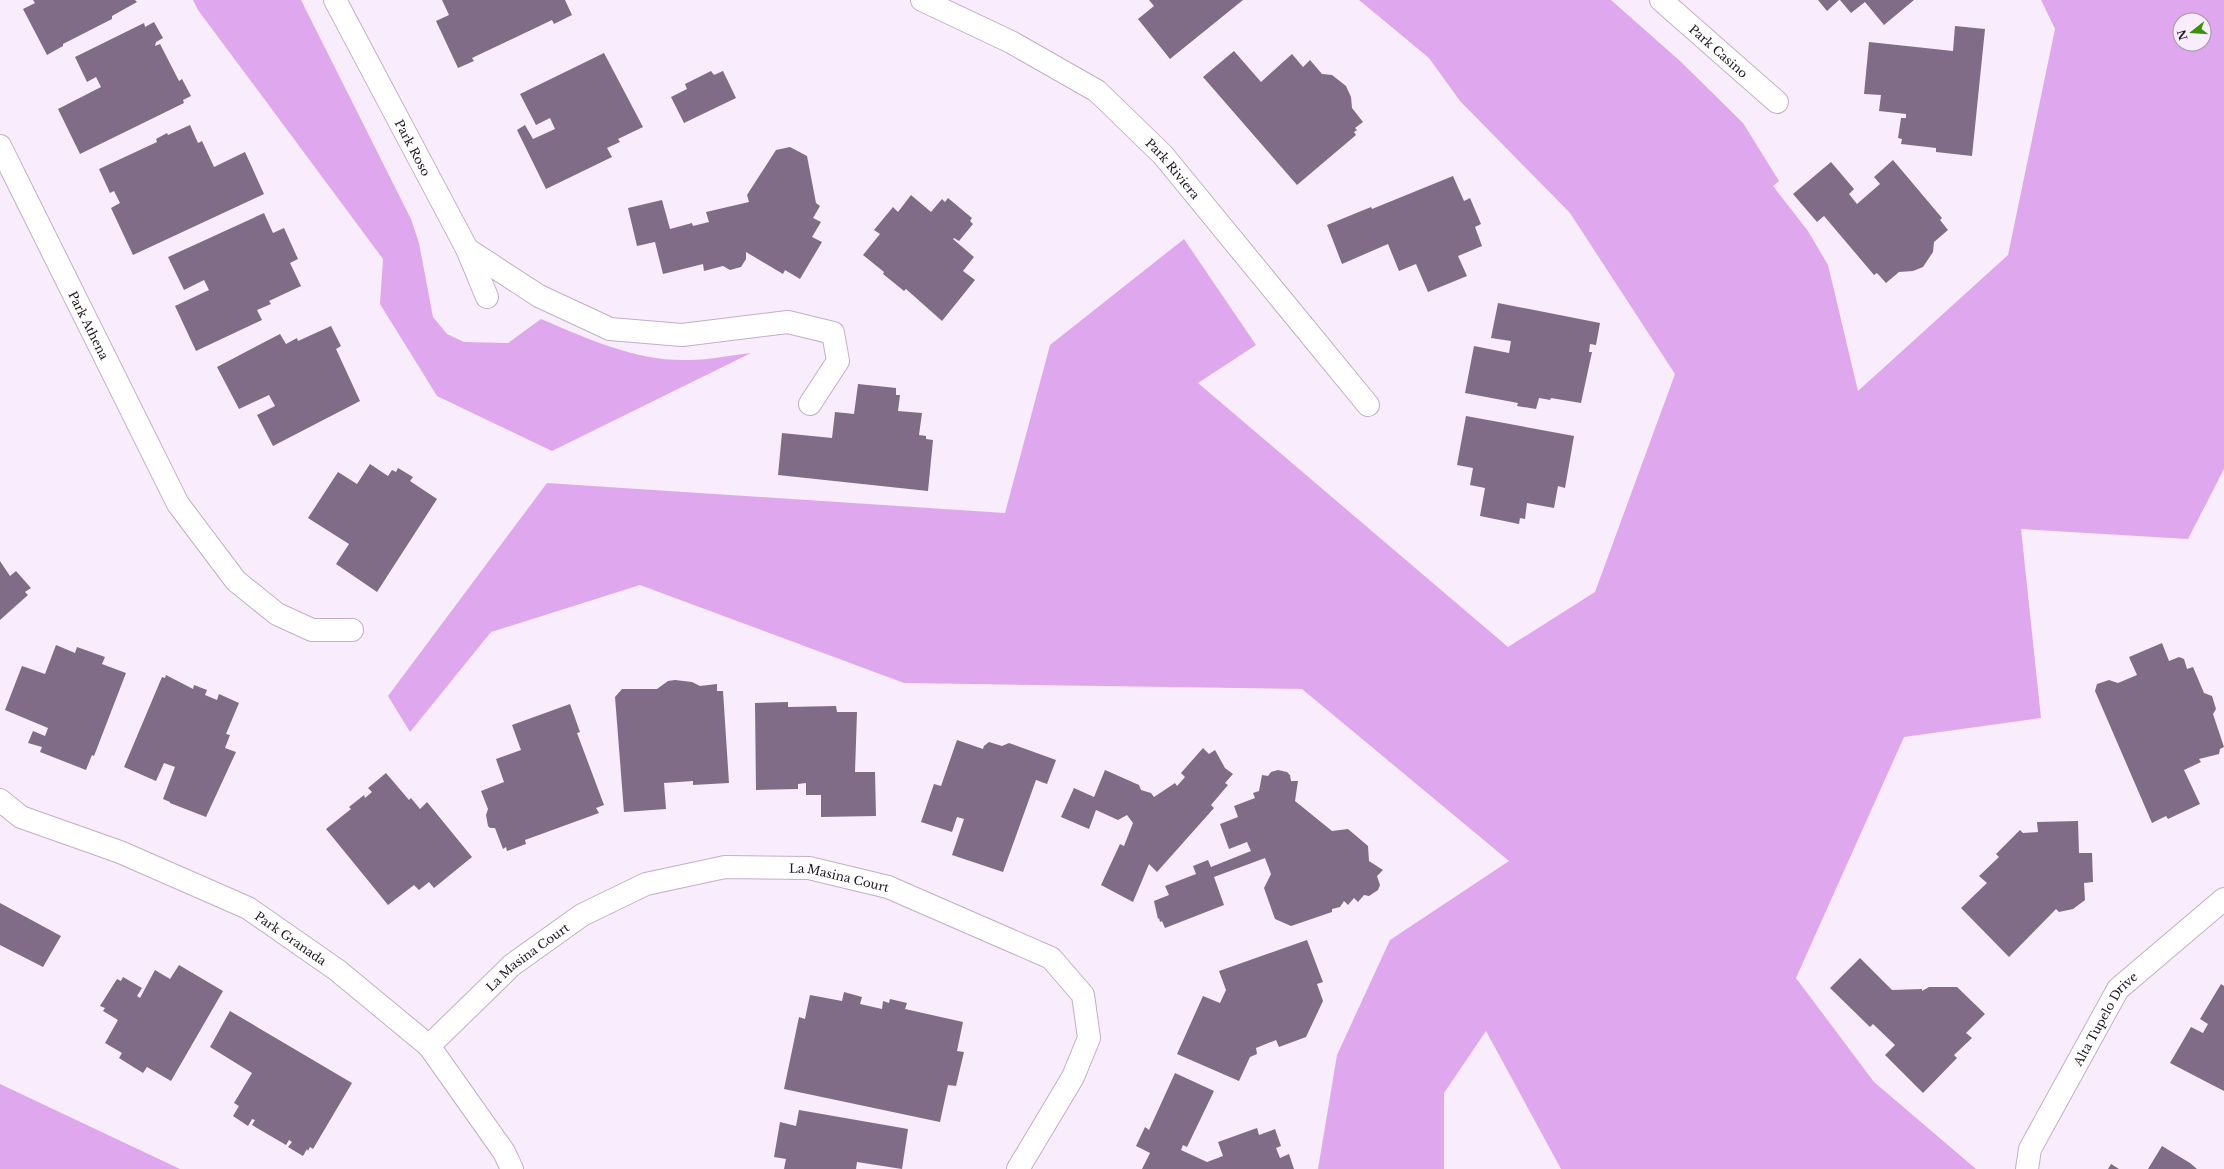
<svg xmlns="http://www.w3.org/2000/svg" width="2224" height="1169" font-family="'Libre Baskerville',serif">
  <style>
    .green { fill: #dfa8ee; fill-rule: evenodd }
    .building { fill: #806c86 }
    .lines { fill: none; stroke-linecap: round; stroke-linejoin: round }
    .minor-casing { stroke: #c3adc9; stroke-width: 24 }
    .minor { stroke: #fff; stroke-width: 22 }
    .labels { text-anchor: middle; dominant-baseline: central; stroke-width: 4; stroke-linejoin: round; paint-order: stroke }
    .street-label { font-size: 12px; fill: #201822; stroke: #f9ecfd }
  </style>
  <rect width="100%" height="100%" fill="#f9ecfd"/>
  <path class="green" d="M 193,0 L 301,0 L 411,219 L 419,243 L 433,317 L 447,334 L 464,342 L 508,343 L 541,319 C 588,339 638,362 690,360 C 710,360 731,355 751,353 L 552,451 L 437,396 L 380,304 L 383,259 L 198,10 Z
    M 1359,0 L 1611,0 L 1680,61 L 1743,123 L 1779,181 L 1773,186 L 1808,231 L 1828,265 L 1858,391 L 2008,255 L 2055,29 L 2041,0 L 2224,0 L 2224,469 L 2188,539 L 2021,529 L 2041,718 L 1904,737 L 1796,978 L 1874,1082 L 1976,1169 L 1561,1169 L 1486,1031 L 1444,1093 L 1444,1169 L 1318,1169 L 1337,1055 L 1390,940 L 1509,861 L 1302,689 L 904,683 L 640,585 L 491,632 L 410,732 L 388,696 L 547,483 L 1005,513 L 1050,345 L 1184,239 L 1256,345 L 1198,383 L 1508,647 L 1595,592 L 1675,374 L 1570,213 L 1460,101 L 1429,58 ZM 2180,20 L 2204,20 L 2204,44 L 2180,44 Z
    M 0,1084 L 180,1169 L 0,1169 Z"/>
  <path class="building" d="M 33,0 L 135,0 L 137,2 L 112,16 L 112,19 L 63,44 L 63,46 L 47,55 L 23,9 L 35,3 Z
    M 442,0 L 565,0 L 572,15 L 554,24 L 552,20 L 472,58 L 474,61 L 458,68 L 436,21 L 449,15 Z
    M 1149,0 L 1243,0 L 1170,59 L 1138,19 L 1154,6 Z
    M 1818,0 L 1839,0 L 1827,11 Z
    M 1840,0 L 1914,0 L 1884,25 L 1865,2 L 1851,13 Z
    M 154,22 L 163,38 L 156,42 L 155,46 L 160,44 L 179,81 L 182,79 L 191,96 L 183,100 L 184,103 L 80,154 L 58,109 L 101,87 L 96,77 L 87,82 L 75,57 L 144,23 L 145,27 Z
    M 1955,26 L 1985,29 L 1972,156 L 1936,152 L 1936,148 L 1901,144 L 1902,139 L 1898,138 L 1901,118 L 1906,118 L 1906,114 L 1879,111 L 1881,95 L 1864,94 L 1869,42 L 1953,51 Z
    M 1234,51 L 1261,82 L 1292,54 L 1303,67 L 1310,60 L 1322,74 L 1332,75 L 1346,86 L 1351,97 L 1352,108 L 1363,122 L 1355,128 L 1357,130 L 1354,132 L 1356,135 L 1297,185 L 1203,77 Z
    M 604,53 L 643,127 L 618,139 L 620,142 L 607,148 L 612,157 L 546,189 L 517,130 L 525,125 L 533,139 L 555,129 L 550,118 L 536,125 L 520,94 Z
    M 711,71 L 714,75 L 723,71 L 736,98 L 684,123 L 671,97 L 687,89 L 685,84 Z
    M 190,125 L 198,143 L 202,141 L 214,167 L 245,152 L 264,194 L 133,255 L 111,208 L 120,203 L 114,191 L 110,193 L 99,169 L 157,142 L 156,139 L 167,133 L 168,135 Z
    M 790,147 L 807,156 L 816,203 L 820,206 L 813,218 L 821,222 L 812,237 L 822,242 L 800,279 L 785,270 L 783,274 L 746,252 L 746,259 L 741,267 L 730,270 L 723,266 L 704,271 L 703,264 L 663,274 L 655,242 L 637,246 L 628,208 L 662,200 L 670,229 L 692,223 L 693,226 L 709,222 L 706,212 L 749,202 L 747,195 L 776,150 Z
    M 1893,160 L 1942,218 L 1940,220 L 1948,230 L 1934,242 L 1933,252 L 1923,267 L 1913,271 L 1899,272 L 1886,283 L 1877,273 L 1874,275 L 1824,216 L 1817,222 L 1793,194 L 1831,162 L 1854,189 L 1849,194 L 1857,204 L 1880,184 L 1874,177 Z
    M 1453,176 L 1464,201 L 1470,198 L 1481,224 L 1475,227 L 1482,246 L 1458,256 L 1467,276 L 1428,292 L 1416,264 L 1399,271 L 1388,244 L 1342,264 L 1327,225 L 1371,207 L 1372,209 Z
    M 911,195 L 931,212 L 942,199 L 945,202 L 948,198 L 972,218 L 970,221 L 973,224 L 959,241 L 954,238 L 953,239 L 974,257 L 963,271 L 975,280 L 942,321 L 906,289 L 904,291 L 883,274 L 884,272 L 863,255 L 880,234 L 874,230 L 893,207 L 898,212 Z
    M 264,213 L 273,233 L 284,228 L 298,259 L 290,263 L 301,286 L 269,301 L 271,304 L 257,310 L 262,320 L 196,351 L 175,306 L 209,290 L 204,280 L 184,290 L 168,257 Z
    M 1498,303 L 1600,323 L 1596,345 L 1590,344 L 1589,352 L 1592,352 L 1581,403 L 1551,398 L 1550,400 L 1539,398 L 1536,409 L 1517,406 L 1518,403 L 1465,393 L 1474,346 L 1509,353 L 1511,341 L 1491,338 Z
    M 331,326 L 341,346 L 336,349 L 360,401 L 273,446 L 257,415 L 275,406 L 269,395 L 239,409 L 217,367 L 280,334 L 286,344 L 297,338 L 298,341 Z
    M 858,384 L 896,388 L 896,395 L 900,395 L 898,411 L 922,413 L 919,435 L 926,436 L 926,439 L 933,440 L 928,491 L 778,475 L 782,433 L 832,438 L 835,412 L 854,414 Z
    M 1466,416 L 1574,436 L 1565,488 L 1558,486 L 1554,508 L 1527,503 L 1525,519 L 1520,518 L 1519,524 L 1480,516 L 1485,488 L 1470,485 L 1473,468 L 1457,465 Z
    M 370,464 L 388,476 L 392,470 L 396,472 L 398,468 L 413,477 L 410,481 L 437,499 L 377,592 L 336,564 L 349,544 L 308,518 L 338,472 L 357,484 Z
    M 0,561 L 10,576 L 16,571 L 31,588 L 25,592 L 28,595 L 0,620 Z
    M 2162,643 L 2169,661 L 2179,657 L 2184,659 L 2187,669 L 2193,667 L 2204,693 L 2212,696 L 2216,709 L 2213,714 L 2224,747 L 2220,749 L 2219,754 L 2199,759 L 2201,762 L 2184,770 L 2200,804 L 2168,819 L 2166,816 L 2152,823 L 2095,691 L 2097,684 L 2109,680 L 2118,683 L 2137,675 L 2129,657 Z
    M 56,645 L 75,653 L 77,647 L 105,657 L 102,664 L 126,673 L 94,756 L 92,755 L 86,770 L 40,752 L 42,747 L 28,743 L 33,731 L 45,736 L 48,728 L 5,710 L 22,666 L 45,674 Z
    M 166,675 L 193,689 L 194,685 L 207,690 L 205,695 L 217,700 L 219,694 L 239,703 L 226,734 L 230,735 L 225,748 L 236,752 L 206,817 L 170,803 L 170,802 L 163,799 L 175,767 L 164,763 L 156,781 L 124,767 L 162,677 L 165,678 Z
    M 675,680 L 692,682 L 700,686 L 717,684 L 717,691 L 723,691 L 729,783 L 693,785 L 693,781 L 664,783 L 666,809 L 624,812 L 615,697 L 622,689 L 657,689 L 668,681 Z
    M 788,702 L 788,707 L 836,706 L 837,712 L 857,712 L 855,772 L 875,772 L 876,816 L 821,817 L 821,795 L 806,795 L 806,783 L 798,784 L 798,789 L 756,790 L 755,703 Z
    M 570,704 L 580,732 L 577,733 L 604,805 L 596,808 L 599,813 L 525,840 L 526,844 L 507,851 L 506,847 L 503,849 L 495,828 L 490,828 L 488,826 L 486,815 L 488,809 L 481,791 L 504,782 L 496,759 L 521,750 L 512,725 Z
    M 957,740 L 983,749 L 984,746 L 989,742 L 1002,746 L 1009,743 L 1056,760 L 1047,784 L 1036,780 L 1003,872 L 952,855 L 964,819 L 957,817 L 952,832 L 921,822 L 934,784 L 941,786 Z
    M 1203,748 L 1209,754 L 1215,750 L 1225,768 L 1233,774 L 1225,783 L 1228,785 L 1211,805 L 1214,808 L 1157,872 L 1149,864 L 1133,902 L 1101,885 L 1120,844 L 1124,846 L 1133,823 L 1127,815 L 1118,820 L 1096,810 L 1089,829 L 1061,817 L 1074,788 L 1094,797 L 1105,770 L 1139,785 L 1141,790 L 1151,793 L 1154,797 L 1175,783 L 1177,786 L 1185,777 L 1181,773 Z
    M 1278,770 L 1287,772 L 1290,775 L 1291,781 L 1298,781 L 1295,801 L 1332,831 L 1348,829 L 1368,846 L 1369,861 L 1383,870 L 1377,876 L 1380,885 L 1378,890 L 1369,896 L 1364,895 L 1358,902 L 1354,898 L 1348,905 L 1344,901 L 1340,907 L 1332,909 L 1332,912 L 1291,926 L 1275,919 L 1264,888 L 1271,874 L 1265,858 L 1214,877 L 1224,905 L 1165,928 L 1162,921 L 1160,922 L 1159,918 L 1158,919 L 1154,901 L 1169,895 L 1165,886 L 1196,874 L 1193,866 L 1208,860 L 1211,867 L 1251,851 L 1247,842 L 1229,849 L 1220,824 L 1238,817 L 1234,806 L 1255,798 L 1253,793 L 1259,791 L 1262,775 L 1268,776 L 1271,772 Z
    M 386,773 L 409,800 L 411,798 L 420,809 L 427,802 L 472,857 L 434,888 L 429,882 L 419,890 L 414,885 L 388,905 L 326,829 L 351,809 L 349,807 L 364,795 L 365,798 L 372,792 L 368,788 Z
    M 2078,821 L 2079,853 L 2092,853 L 2093,882 L 2084,883 L 2085,900 L 2073,909 L 2059,912 L 2056,909 L 2009,957 L 1961,908 L 1987,883 L 1979,876 L 1999,857 L 1996,854 L 2020,830 L 2023,833 L 2038,832 L 2037,822 Z
    M 0,903 L 61,936 L 43,967 L 0,945 Z
    M 1307,940 L 1323,982 L 1317,984 L 1323,1001 L 1306,1037 L 1279,1047 L 1276,1040 L 1256,1048 L 1257,1054 L 1250,1057 L 1239,1081 L 1177,1054 L 1203,996 L 1220,1003 L 1226,990 L 1219,971 Z
    M 1860,958 L 1892,990 L 1922,989 L 1922,991 L 1929,987 L 1957,987 L 1985,1014 L 1966,1033 L 1972,1038 L 1954,1055 L 1957,1058 L 1923,1093 L 1885,1055 L 1895,1045 L 1873,1024 L 1870,1027 L 1830,988 Z
    M 179,965 L 223,991 L 171,1081 L 147,1067 L 143,1073 L 119,1058 L 122,1053 L 105,1043 L 118,1020 L 103,1011 L 105,1008 L 100,1006 L 117,979 L 121,981 L 123,977 L 142,988 L 137,996 L 140,998 L 155,970 L 170,979 Z
    M 2221,984 L 2224,986 L 2224,1091 L 2170,1063 L 2191,1027 L 2203,1033 L 2208,1024 L 2200,1019 Z
    M 844,992 L 862,997 L 860,1004 L 882,1009 L 883,1001 L 889,1003 L 890,999 L 907,1003 L 905,1009 L 963,1022 L 957,1051 L 964,1052 L 956,1086 L 948,1085 L 940,1122 L 784,1089 L 799,1017 L 805,1019 L 810,995 L 842,1001 Z
    M 230,1011 L 352,1083 L 313,1149 L 310,1147 L 308,1151 L 307,1149 L 303,1156 L 288,1147 L 292,1142 L 289,1140 L 286,1145 L 252,1125 L 255,1120 L 252,1119 L 248,1126 L 233,1116 L 239,1106 L 234,1103 L 252,1073 L 210,1047 Z
    M 1175,1073 L 1214,1091 L 1187,1147 L 1183,1145 L 1181,1150 L 1207,1162 L 1223,1156 L 1218,1142 L 1257,1128 L 1259,1135 L 1275,1129 L 1281,1146 L 1276,1148 L 1280,1158 L 1289,1154 L 1294,1169 L 1142,1169 L 1150,1153 L 1136,1146 L 1145,1127 L 1149,1130 Z
    M 799,1110 L 908,1129 L 902,1169 L 857,1162 L 856,1169 L 784,1169 L 786,1159 L 774,1157 L 780,1122 L 796,1126 Z
    M 2162,1146 L 2190,1163 L 2197,1169 L 2148,1169 Z
    M 2111,1164 L 2119,1169 L 2108,1169 Z"/>
  <g class="lines">
    <defs>
      <g id="minor">
        <path id="s1" d="M 335,0 L 467,249 L 487,297"/>
        <path id="s2" d="M 922,0 L 1011,42 L 1097,91 L 1163,155 L 1368,405"/>
        <path id="s3" d="M 1661,0 L 1777,102"/>
        <path id="s4" d="M 0,146 L 178,504 L 236,581 L 277,614 L 312,630 L 352,630"/>
        <path d="M 467,249 L 539,296 L 610,329 L 682,335 L 788,322 L 833,333 L 838,361 L 810,404"/>
        <path id="s5" d="M 0,800 L 21,817 L 120,852 L 248,908 L 337,970 L 429,1046 L 504,1152 L 512,1169"/>
        <path id="s6" d="M 429,1046 L 512,965 L 582,915 L 646,884 L 725,867 L 809,868 L 888,887 L 1051,958 L 1083,995 L 1089,1038 L 1073,1077 L 1018,1169"/>
        <path id="s7" d="M 2027,1169 L 2030,1149 L 2118,989 L 2224,899"/>
      </g>
    </defs>
    <use href="#minor" class="minor-casing"/>
    <use href="#minor" class="minor"/>
  </g>
  <g class="labels">
    <g class="street-label">
      <text stroke="none"><textPath href="#s3" startOffset="77">Park Casino</textPath></text>
      <text stroke="none"><textPath href="#s1" startOffset="167">Park Roso</textPath></text>
      <text stroke="none"><textPath href="#s2" startOffset="306">Park Riviera</textPath></text>
      <text stroke="none"><textPath href="#s4" startOffset="200">Park Athena</textPath></text>
      <text stroke="none"><textPath href="#s6" startOffset="469">La Masina Court</textPath></text>
      <text stroke="none"><textPath href="#s5" startOffset="324">Park Granada</textPath></text>
      <text stroke="none"><textPath href="#s6" startOffset="133">La Masina Court</textPath></text>
      <text stroke="none"><textPath href="#s7" startOffset="171">Alta Tupelo Drive</textPath></text>
    </g>
  </g>
  <g transform="translate(2192 32) rotate(253)"><circle r="19" fill="#f9ecfd" stroke="#a297a5"/>
  <path d="M0-3L7 15L0 10L-7 15Z" fill="#37930c"/>
  <text y="-6" font-size="11" font-weight="bold" text-anchor="middle" fill="#201822">N</text>
  </g>
</svg>
